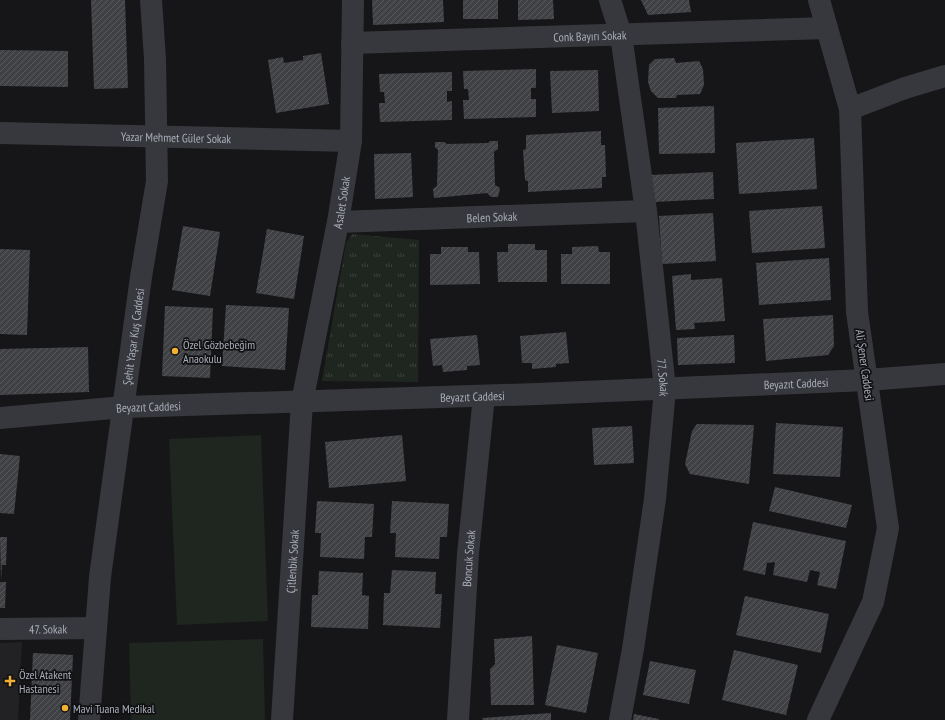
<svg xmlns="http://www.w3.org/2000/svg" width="945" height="720" font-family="'PT Sans Narrow',sans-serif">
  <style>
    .built { fill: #222225 }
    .grass { fill: url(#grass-tufts) }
    .garden { fill: #1e261f }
    .building { fill: url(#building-hatch) }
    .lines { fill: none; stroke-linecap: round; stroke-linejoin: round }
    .minor { stroke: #37383d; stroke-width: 22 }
    .poi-dot { fill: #f2b134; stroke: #111113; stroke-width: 1.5 }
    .labels { text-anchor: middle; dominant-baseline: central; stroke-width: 3.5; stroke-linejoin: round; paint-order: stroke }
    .street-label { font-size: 12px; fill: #a8adb8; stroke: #111113 }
    .poi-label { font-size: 12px; fill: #a8adb8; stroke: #111113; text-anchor: start }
  </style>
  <defs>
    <pattern id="grass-tufts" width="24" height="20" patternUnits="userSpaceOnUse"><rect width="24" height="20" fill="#1e261f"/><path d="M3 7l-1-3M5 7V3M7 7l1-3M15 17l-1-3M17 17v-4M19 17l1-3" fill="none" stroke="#3c433d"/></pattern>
    <pattern id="building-hatch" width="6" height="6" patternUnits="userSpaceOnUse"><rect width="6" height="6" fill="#404145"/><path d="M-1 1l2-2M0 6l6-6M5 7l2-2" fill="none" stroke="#595a5e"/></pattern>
  </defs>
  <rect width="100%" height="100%" fill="#161618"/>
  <path class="built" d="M 22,642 L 18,720 L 0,720 L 0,643 Z"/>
  <path class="grass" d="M 352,234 L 419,240 L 418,382 L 322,381 L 346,243 Z"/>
  <path class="garden" d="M 261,435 L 268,621 L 177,625 L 169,439 Z
    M 263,639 L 265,720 L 131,720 L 129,643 Z"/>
  <path class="building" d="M 91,0 L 125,0 L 128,88 L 94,89 Z
    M 372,0 L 443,0 L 444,22 L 373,25 Z
    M 463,0 L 498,0 L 498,19 L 463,19 Z
    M 518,0 L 553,0 L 554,19 L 518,20 Z
    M 641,0 L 689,0 L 691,12 L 648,15 Z
    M 0,50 L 68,51 L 68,87 L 0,86 Z
    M 321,53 L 329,104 L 276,113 L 268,60 L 283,57 L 284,63 L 303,60 L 303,56 Z
    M 674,58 L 676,63 L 699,61 L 703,69 L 704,85 L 700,94 L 677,95 L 676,98 L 658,98 L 651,91 L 648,82 L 649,65 L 655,59 Z
    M 536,69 L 536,88 L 531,88 L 531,99 L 536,99 L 536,117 L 464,119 L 463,100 L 469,100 L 468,89 L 464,89 L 463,71 Z
    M 598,70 L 599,111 L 552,113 L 550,71 Z
    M 452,72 L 452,91 L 447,91 L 447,102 L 452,101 L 452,120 L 380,122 L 379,103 L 385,103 L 384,92 L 380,92 L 379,74 Z
    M 714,106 L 715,153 L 659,154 L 658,108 Z
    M 601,131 L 601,145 L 605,145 L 606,177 L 602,177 L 602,188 L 528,192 L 528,181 L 525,180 L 523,150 L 526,149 L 526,135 Z
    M 814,138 L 817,189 L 739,194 L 736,143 Z
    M 490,141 L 498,141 L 498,149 L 494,152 L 495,185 L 500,188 L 498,197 L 491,197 L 487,193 L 434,198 L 433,189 L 437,186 L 438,150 L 435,147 L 435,142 L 444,142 L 447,144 L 488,143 Z
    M 411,153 L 413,197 L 375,199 L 374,154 Z
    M 713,172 L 714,199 L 653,202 L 651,175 Z
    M 822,206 L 825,248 L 752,253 L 749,211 Z
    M 713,213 L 716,261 L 662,264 L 659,216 Z
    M 183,226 L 220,232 L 210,296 L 172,290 Z
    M 267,229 L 304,236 L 294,299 L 256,293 Z
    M 508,244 L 535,244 L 535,250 L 547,250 L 547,282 L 498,282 L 497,252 L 508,252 Z
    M 598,246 L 599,252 L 610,252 L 610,284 L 561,284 L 561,254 L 572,254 L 572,247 Z
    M 441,247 L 468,247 L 468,252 L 479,252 L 480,284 L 430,285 L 430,254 L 441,254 Z
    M 0,249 L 30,250 L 27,335 L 0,334 Z
    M 829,258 L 831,300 L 759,305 L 756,263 Z
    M 691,274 L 691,280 L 722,278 L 725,321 L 694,323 L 695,329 L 676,330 L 672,276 Z
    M 226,305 L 289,308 L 285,370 L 222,366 Z
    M 165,306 L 213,308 L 210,378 L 162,376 Z
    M 833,315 L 834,346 L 828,355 L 766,361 L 763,319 Z
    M 566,332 L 569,363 L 556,364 L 556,367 L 532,369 L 532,363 L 522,363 L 520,336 Z
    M 477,335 L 480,365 L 467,366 L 467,370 L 443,372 L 442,365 L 433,366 L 430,339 Z
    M 734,335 L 735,363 L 678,365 L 677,338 Z
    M 88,347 L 89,392 L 0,395 L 0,349 Z
    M 776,423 L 843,427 L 840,477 L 773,474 Z
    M 697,424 L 754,425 L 749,484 L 690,474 L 685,464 L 692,431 Z
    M 632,426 L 634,463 L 594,465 L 592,428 Z
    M 402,435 L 406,481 L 329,488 L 325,442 Z
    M 0,454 L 20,456 L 14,514 L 0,513 Z
    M 775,487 L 852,505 L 846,528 L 769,511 Z
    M 317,501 L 374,504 L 372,537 L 365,537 L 364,559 L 320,557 L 321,533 L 315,533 Z
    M 392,501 L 449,504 L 447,537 L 440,537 L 439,559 L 395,557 L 396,533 L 390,533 Z
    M 753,522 L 846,541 L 836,589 L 817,585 L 820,572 L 810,570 L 807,582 L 773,575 L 775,562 L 767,563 L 765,575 L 743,570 Z
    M 0,537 L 7,537 L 6,565 L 2,565 L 1,581 Z
    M 392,570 L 436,572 L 435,594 L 442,594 L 440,628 L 383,625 L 384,593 L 390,593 Z
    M 319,571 L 363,573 L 362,595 L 369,596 L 368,629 L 311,627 L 312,595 L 318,595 Z
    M 0,582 L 6,582 L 5,608 L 0,608 Z
    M 745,596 L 829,614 L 821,653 L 736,635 Z
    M 532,636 L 534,705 L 491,705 L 490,669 L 495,664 L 494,639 Z
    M 557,645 L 598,653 L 586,713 L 545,705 Z
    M 734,650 L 798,665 L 786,715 L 722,700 Z
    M 33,653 L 73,655 L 70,720 L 30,720 Z
    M 650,661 L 696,670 L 689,704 L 643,695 Z
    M 551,713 L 551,720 L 483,720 L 482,718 Z
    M 634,714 L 659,719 L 659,720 L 633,720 Z"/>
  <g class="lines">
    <g class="minor">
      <path id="s1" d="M 610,0 L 621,35 L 646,211 L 665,389 L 655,499 L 633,649 L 620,720"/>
      <path id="s2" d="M 352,43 L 827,28"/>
      <path d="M 850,109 L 905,88 L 945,76"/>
      <path id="s3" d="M 0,133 L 351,141"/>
      <path id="s4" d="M 338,222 L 646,211"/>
      <path id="s5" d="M 0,418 L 124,407 L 537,394 L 867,380 L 945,374"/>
      <path id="s6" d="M 0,629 L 96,628"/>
      <path id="s7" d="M 89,720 L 100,577 L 141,277 L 157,181 L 155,59 L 151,0"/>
      <path id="s8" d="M 282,720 L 302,402 L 338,222 L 351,141 L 353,0"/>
      <path id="s9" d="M 458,720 L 468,554 L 484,396"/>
      <path d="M 818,720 L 873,602 L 888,528 L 857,312 L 850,109 L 819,0"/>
    </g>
  </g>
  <g class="poi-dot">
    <circle cx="175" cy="351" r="4"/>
    <path d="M8 675h4v4h4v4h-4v4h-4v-4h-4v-4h4z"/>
    <circle cx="65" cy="708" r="4"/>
  </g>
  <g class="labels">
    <g class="street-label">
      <text stroke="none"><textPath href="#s2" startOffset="238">Conk Bayırı Sokak</textPath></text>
      <text stroke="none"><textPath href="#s3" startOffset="176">Yazar Mehmet Güler Sokak</textPath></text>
      <text stroke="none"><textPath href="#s8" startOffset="522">Asalet Sokak</textPath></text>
      <text stroke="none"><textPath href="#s4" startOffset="154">Belen Sokak</textPath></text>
      <text stroke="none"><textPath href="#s7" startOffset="386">Şehit Yaşar Kuş Caddesi</textPath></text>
      <text transform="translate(865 365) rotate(82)">Ali Şener Caddesi</text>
      <text stroke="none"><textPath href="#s1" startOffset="382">77. Sokak</textPath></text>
      <text stroke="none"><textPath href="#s5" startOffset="797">Beyazıt Caddesi</textPath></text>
      <text stroke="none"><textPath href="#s5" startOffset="473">Beyazıt Caddesi</textPath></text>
      <text stroke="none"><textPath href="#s5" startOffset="149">Beyazıt Caddesi</textPath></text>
      <text stroke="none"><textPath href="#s9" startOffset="162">Boncuk Sokak</textPath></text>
      <text stroke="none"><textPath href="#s8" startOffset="159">Çitlenbik Sokak</textPath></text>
      <text stroke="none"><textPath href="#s6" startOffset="48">47. Sokak</textPath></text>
    </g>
    <g class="poi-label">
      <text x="183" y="344">Özel Gözbebeğim<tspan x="183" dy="14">Anaokulu</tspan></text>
      <text x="19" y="674">Özel Atakent<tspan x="19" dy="14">Hastanesi</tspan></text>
      <text x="73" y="708">Mavi Tuana Medikal</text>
    </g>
  </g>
</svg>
